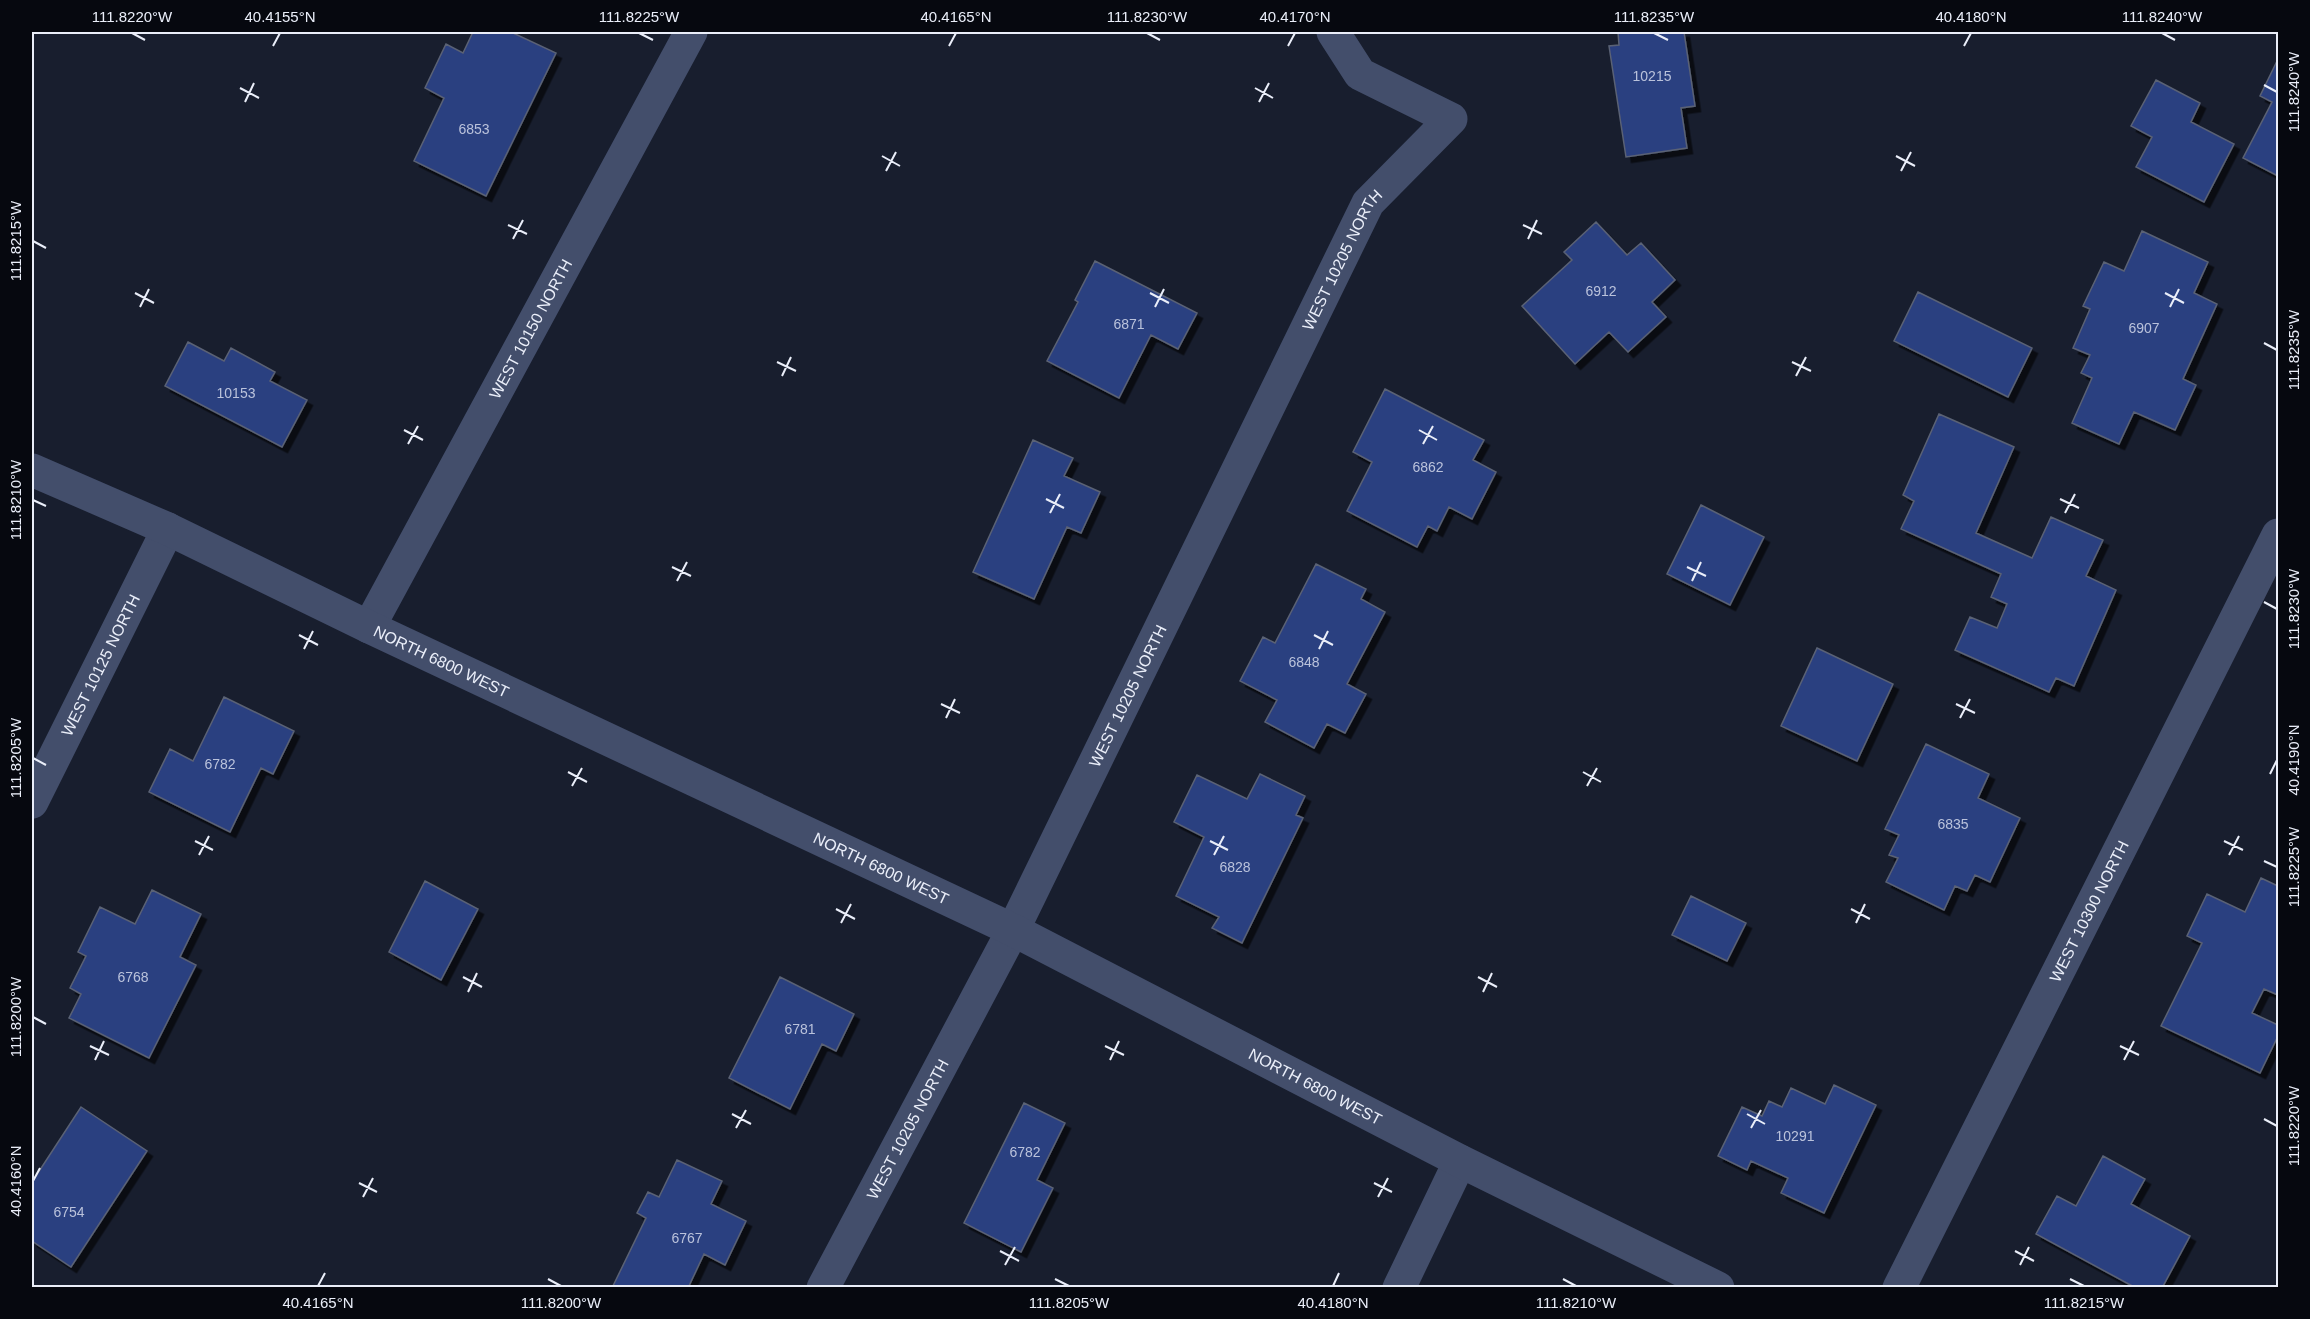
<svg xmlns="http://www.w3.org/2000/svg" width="2310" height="1319" font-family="Arial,sans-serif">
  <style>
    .building { fill: #2c3f80; stroke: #5a6275; stroke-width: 1.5; filter: url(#shadow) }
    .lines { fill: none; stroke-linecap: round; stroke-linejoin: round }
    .minor { stroke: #434e6b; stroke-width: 33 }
    .tertiary { stroke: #434e6b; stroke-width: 33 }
    .ticks { fill: none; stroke: #eaeef9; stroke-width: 2 }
    .labels { text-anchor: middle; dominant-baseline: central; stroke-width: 4.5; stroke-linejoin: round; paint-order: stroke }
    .number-label { font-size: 14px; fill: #bac2db }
    .street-label { font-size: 16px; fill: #eaeef9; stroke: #06080f }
    .neatline { fill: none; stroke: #eaeef9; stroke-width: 2 }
    .ticks-label { font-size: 15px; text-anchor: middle; fill: #eaeef9 }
  </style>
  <defs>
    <filter id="shadow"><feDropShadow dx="5.5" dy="5.5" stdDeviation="0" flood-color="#0009"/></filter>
  </defs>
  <rect width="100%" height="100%" fill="#181e2e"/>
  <path class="building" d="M 473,32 L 511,32 L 556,53 L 486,196 L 414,161 L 444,98 L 425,88 L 446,44 L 463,53 Z
    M 1618,32 L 1684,32 L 1695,106 L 1681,108 L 1687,148 L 1626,157 L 1609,46 L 1619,45 Z
    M 2278,59 L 2278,176 L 2243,158 L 2272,102 L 2260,96 Z
    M 2156,80 L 2200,103 L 2191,122 L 2234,144 L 2204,202 L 2136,167 L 2152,137 L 2131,126 Z
    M 1596,222 L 1627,255 L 1641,243 L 1675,280 L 1652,302 L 1666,317 L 1628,352 L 1609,332 L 1575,364 L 1522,306 L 1572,260 L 1564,252 Z
    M 2142,231 L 2208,262 L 2194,293 L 2217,304 L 2183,379 L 2196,385 L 2175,430 L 2134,412 L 2119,444 L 2072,423 L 2092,378 L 2081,373 L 2090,355 L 2073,348 L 2090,309 L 2083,306 L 2104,262 L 2124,271 Z
    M 1095,261 L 1197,313 L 1178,349 L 1151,335 L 1119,398 L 1047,361 L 1078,302 L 1075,300 Z
    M 1918,292 L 2032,348 L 2008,397 L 1894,341 Z
    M 188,342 L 224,361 L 231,348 L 275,372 L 270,381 L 307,400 L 282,447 L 165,386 Z
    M 1385,389 L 1484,440 L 1473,460 L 1496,472 L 1472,519 L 1449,507 L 1437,531 L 1428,526 L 1417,547 L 1347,511 L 1372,462 L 1353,452 Z
    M 1939,414 L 2014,447 L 1976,533 L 2032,558 L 2051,517 L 2103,540 L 2086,576 L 2116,590 L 2074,686 L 2056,678 L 2049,692 L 1955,650 L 1970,617 L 1997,628 L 2007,604 L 1991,597 L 2001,574 L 1901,529 L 1914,501 L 1903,495 Z
    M 1033,440 L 1073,458 L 1064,476 L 1100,492 L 1081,533 L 1067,527 L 1034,599 L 973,572 Z
    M 1701,505 L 1764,537 L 1730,605 L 1667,574 Z
    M 1316,564 L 1366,589 L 1361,599 L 1385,612 L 1347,684 L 1366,694 L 1345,733 L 1327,724 L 1314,748 L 1265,722 L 1277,700 L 1240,681 L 1263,637 L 1275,643 Z
    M 1817,648 L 1893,684 L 1857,761 L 1781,726 Z
    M 224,697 L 294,731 L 273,774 L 261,768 L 230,832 L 149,792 L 170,749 L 193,761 Z
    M 1926,744 L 1989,774 L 1978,798 L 2020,818 L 1990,882 L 1975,875 L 1967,891 L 1955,886 L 1944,910 L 1886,882 L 1898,858 L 1889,855 L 1899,835 L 1885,829 Z
    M 1260,774 L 1305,796 L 1296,815 L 1303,818 L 1242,943 L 1212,928 L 1219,917 L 1176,896 L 1204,837 L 1174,822 L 1197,775 L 1247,799 Z
    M 2261,878 L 2278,886 L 2278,995 L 2264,989 L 2252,1013 L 2278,1025 L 2278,1036 L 2260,1073 L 2161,1026 L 2202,943 L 2187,936 L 2207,894 L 2245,912 Z
    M 425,881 L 478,909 L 441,980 L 389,952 Z
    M 152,890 L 201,914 L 180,957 L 196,965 L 149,1058 L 69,1018 L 81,994 L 70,988 L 86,956 L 78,952 L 100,907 L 135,924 Z
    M 1691,896 L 1746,923 L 1727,961 L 1672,935 Z
    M 780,977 L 854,1014 L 836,1051 L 822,1044 L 790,1109 L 729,1078 Z
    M 1834,1085 L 1876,1105 L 1824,1213 L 1781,1193 L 1788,1178 L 1751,1161 L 1747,1170 L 1718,1156 L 1742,1107 L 1762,1116 L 1769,1101 L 1782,1107 L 1791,1088 L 1825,1104 Z
    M 1024,1103 L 1065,1123 L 1037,1180 L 1053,1188 L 1021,1252 L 964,1223 Z
    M 81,1107 L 147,1151 L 71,1267 L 32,1241 L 32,1182 Z
    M 2103,1156 L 2145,1179 L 2131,1204 L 2190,1236 L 2162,1288 L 2136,1288 L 2036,1234 L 2057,1196 L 2076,1206 Z
    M 677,1160 L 722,1181 L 711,1204 L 746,1221 L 725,1265 L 704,1254 L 688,1288 L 612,1288 L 646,1218 L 637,1213 L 648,1192 L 659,1197 Z"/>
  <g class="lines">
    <g class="minor">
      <path id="s1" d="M 369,627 L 691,32"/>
      <path id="s2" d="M 32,802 L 168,529"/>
      <path id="s3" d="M 823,1288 L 1013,930 L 1368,203 L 1451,119 L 1360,74 L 1333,32"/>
      <path d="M 1399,1288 L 1460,1161"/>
      <path id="s4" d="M 1899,1288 L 2278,535"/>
    </g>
    <path class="tertiary" id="s5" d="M 32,470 L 168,529 L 369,627 L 1013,930 L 1460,1161 L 1718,1288"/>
  </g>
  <path class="ticks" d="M 132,33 L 145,40M 639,33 L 653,40M 1147,33 L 1160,40M 1654,33 L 1668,40M 2162,33 L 2175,40M 273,46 L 280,33M 949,46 L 956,33M 1288,46 L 1295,33M 1964,46 L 1971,33M 2264,85 L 2277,92M 240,88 L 259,98M 1255,88 L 1273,98M 245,102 L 254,83M 1259,102 L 1269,83M 882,156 L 900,166M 1896,156 L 1915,166M 886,171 L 896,152M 1901,171 L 1911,152M 508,225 L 527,234M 1523,225 L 1542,234M 513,239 L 523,220M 1528,239 L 1537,220M 33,241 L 46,248M 135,293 L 154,303M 1150,293 L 1169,303M 2165,293 L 2184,303M 140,307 L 149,289M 1155,307 L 1164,289M 2170,307 L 2179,289M 2264,343 L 2277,350M 777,362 L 796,371M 1792,362 L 1811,371M 782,376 L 791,357M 1796,376 L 1806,357M 404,430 L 423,440M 1419,430 L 1437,440M 408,444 L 418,426M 1423,444 L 1433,426M 1046,499 L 1064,508M 2060,499 L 2079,508M 33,500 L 46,506M 1050,513 L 1060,494M 2065,513 L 2075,494M 672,567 L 691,576M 1687,567 L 1706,576M 677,581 L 687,562M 1692,581 L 1701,562M 2264,602 L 2277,609M 299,635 L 318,645M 1314,635 L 1333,645M 304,649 L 313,631M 1319,649 L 1328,631M 941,704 L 960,713M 1956,704 L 1975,713M 946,718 L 955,699M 1960,718 L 1970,699M 33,758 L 46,765M 568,772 L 587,782M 1583,772 L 1601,782M 2270,774 L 2277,760M 572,786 L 582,768M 1587,786 L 1597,768M 195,841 L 213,850M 1210,841 L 1228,850M 2224,841 L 2243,850M 199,855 L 209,836M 1214,855 L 1224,836M 2229,855 L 2239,836M 2264,861 L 2277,867M 836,909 L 855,919M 1851,909 L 1870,919M 841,923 L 851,904M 1856,923 L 1865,904M 463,977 L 482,987M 1478,977 L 1497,987M 468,992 L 477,973M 1483,992 L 1492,973M 33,1017 L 46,1024M 90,1046 L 109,1055M 1105,1046 L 1124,1055M 2120,1046 L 2139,1055M 95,1060 L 104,1041M 1110,1060 L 1119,1041M 2124,1060 L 2134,1041M 732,1114 L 751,1124M 1747,1114 L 1765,1124M 2264,1119 L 2277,1126M 736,1128 L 746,1110M 1751,1128 L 1761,1110M 33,1181 L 40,1168M 359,1183 L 377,1192M 1374,1183 L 1392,1192M 363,1197 L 373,1178M 1378,1197 L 1388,1178M 1000,1251 L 1019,1261M 2015,1251 L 2034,1261M 1005,1265 L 1015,1247M 2020,1265 L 2029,1247M 548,1279 L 561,1286M 1055,1279 L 1069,1286M 1563,1279 L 1576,1286M 2070,1279 L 2084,1286M 318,1286 L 325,1273M 1333,1286 L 1339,1273"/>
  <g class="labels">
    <g class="number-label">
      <text x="1652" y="76">10215</text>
      <text x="474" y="129">6853</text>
      <text x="1601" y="291">6912</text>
      <text x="1129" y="324">6871</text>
      <text x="2144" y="328">6907</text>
      <text x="236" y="393">10153</text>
      <text x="1428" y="467">6862</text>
      <text x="1304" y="662">6848</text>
      <text x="220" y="764">6782</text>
      <text x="1953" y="824">6835</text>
      <text x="1235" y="867">6828</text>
      <text x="133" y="977">6768</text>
      <text x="800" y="1029">6781</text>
      <text x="1795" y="1136">10291</text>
      <text x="1025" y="1152">6782</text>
      <text x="69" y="1212">6754</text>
      <text x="687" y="1238">6767</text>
    </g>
    <g class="street-label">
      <text stroke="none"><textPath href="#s3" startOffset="1152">WEST 10205 NORTH</textPath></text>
      <text stroke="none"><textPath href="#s1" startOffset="339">WEST 10150 NORTH</textPath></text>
      <text stroke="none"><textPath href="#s5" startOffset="452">NORTH 6800 WEST</textPath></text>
      <text stroke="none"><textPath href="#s2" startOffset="153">WEST 10125 NORTH</textPath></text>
      <text stroke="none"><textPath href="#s3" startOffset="666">WEST 10205 NORTH</textPath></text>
      <text stroke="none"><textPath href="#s5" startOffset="938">NORTH 6800 WEST</textPath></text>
      <text stroke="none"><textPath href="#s4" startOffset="422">WEST 10300 NORTH</textPath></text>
      <text stroke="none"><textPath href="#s5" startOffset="1424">NORTH 6800 WEST</textPath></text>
      <text stroke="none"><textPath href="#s3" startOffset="180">WEST 10205 NORTH</textPath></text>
    </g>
  </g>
  <rect width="2310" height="1319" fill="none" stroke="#06080f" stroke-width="66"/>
  <rect x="33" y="33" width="2244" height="1253" class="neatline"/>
  <g class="ticks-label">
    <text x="132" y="22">111.8220°W</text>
    <text x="280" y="22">40.4155°N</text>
    <text x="639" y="22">111.8225°W</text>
    <text x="956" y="22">40.4165°N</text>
    <text x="1147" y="22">111.8230°W</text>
    <text x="1295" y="22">40.4170°N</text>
    <text x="1654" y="22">111.8235°W</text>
    <text x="1971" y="22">40.4180°N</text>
    <text x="2162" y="22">111.8240°W</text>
    <text transform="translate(2294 92) rotate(-90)" y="5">111.8240°W</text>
    <text transform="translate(16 241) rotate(-90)" y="5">111.8215°W</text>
    <text transform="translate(2294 350) rotate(-90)" y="5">111.8235°W</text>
    <text transform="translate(16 500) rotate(-90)" y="5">111.8210°W</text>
    <text transform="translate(2294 609) rotate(-90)" y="5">111.8230°W</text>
    <text transform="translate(16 758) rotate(-90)" y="5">111.8205°W</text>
    <text transform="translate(2294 760) rotate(-90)" y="5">40.4190°N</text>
    <text transform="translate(2294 867) rotate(-90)" y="5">111.8225°W</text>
    <text transform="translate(16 1017) rotate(-90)" y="5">111.8200°W</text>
    <text transform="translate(2294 1126) rotate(-90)" y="5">111.8220°W</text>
    <text transform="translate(16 1181) rotate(-90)" y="5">40.4160°N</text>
    <text x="318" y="1308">40.4165°N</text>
    <text x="561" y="1308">111.8200°W</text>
    <text x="1069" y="1308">111.8205°W</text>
    <text x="1333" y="1308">40.4180°N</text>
    <text x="1576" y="1308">111.8210°W</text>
    <text x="2084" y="1308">111.8215°W</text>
  </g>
</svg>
